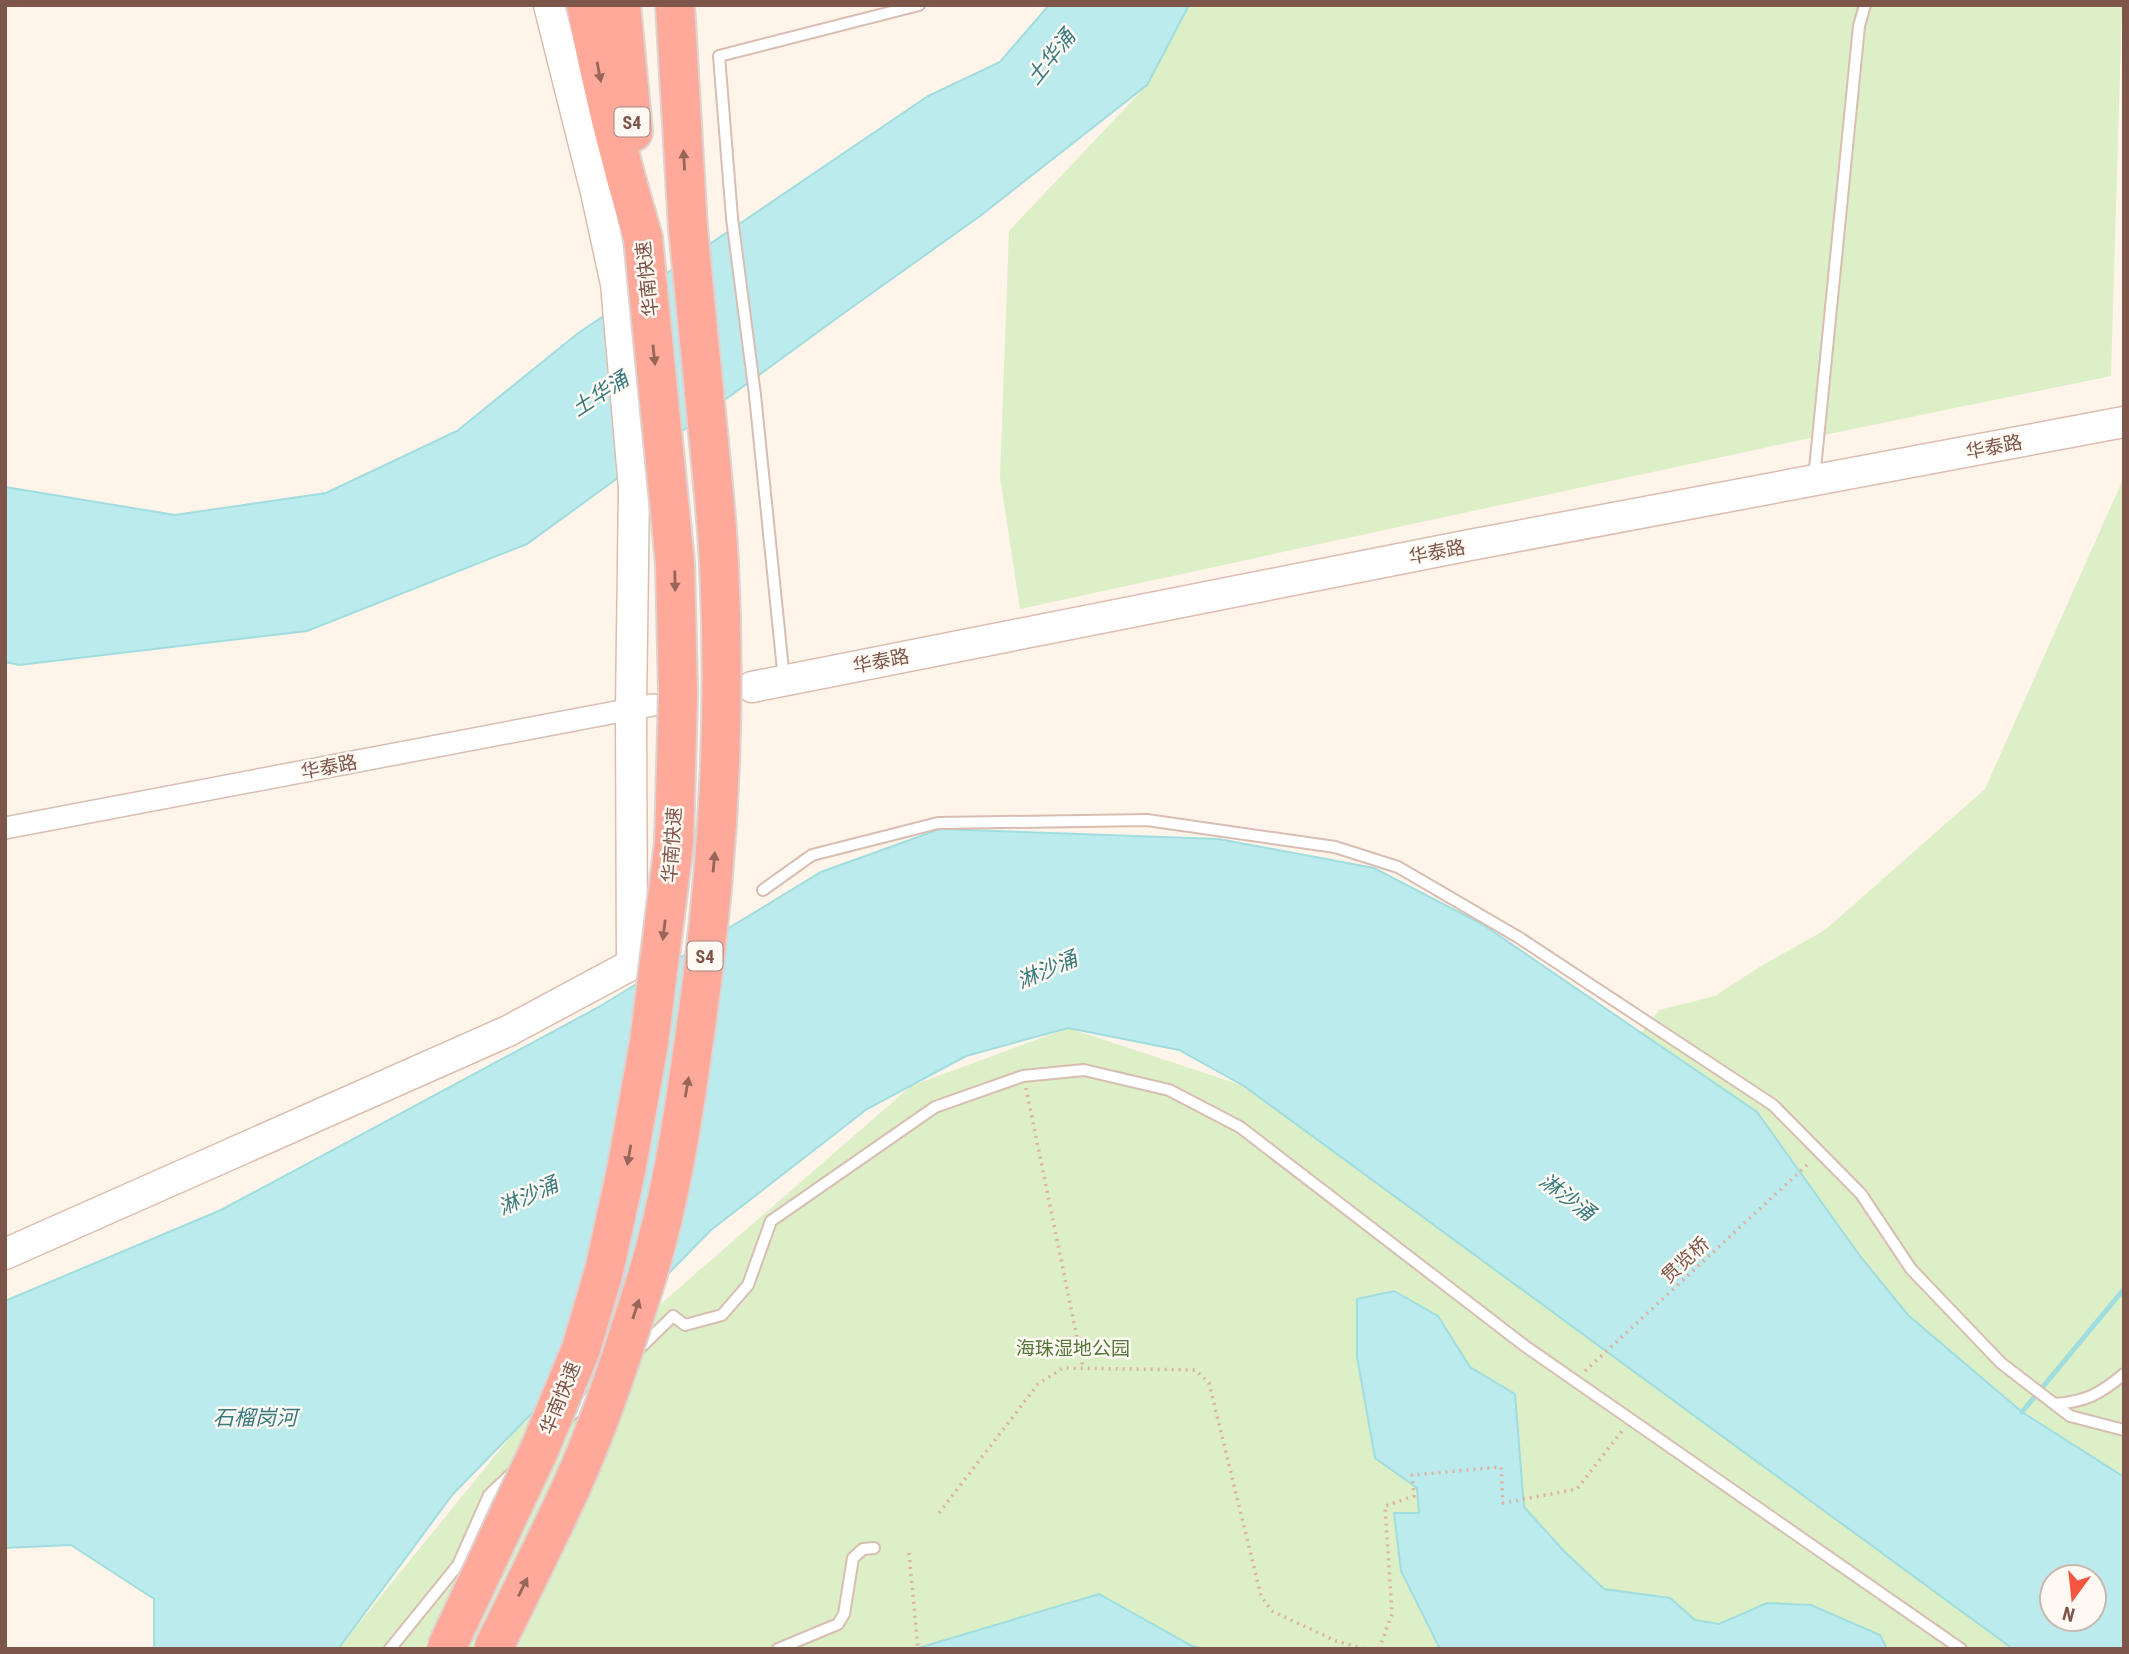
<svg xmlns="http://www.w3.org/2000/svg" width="2129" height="1654" font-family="'Roboto Condensed','Noto Sans SC',sans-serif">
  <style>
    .green { fill: #dcefc6 }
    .water { fill: #bbebec; stroke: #a0dddf; stroke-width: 2; fill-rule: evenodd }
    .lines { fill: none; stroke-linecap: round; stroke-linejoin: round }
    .stream { stroke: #a0dddf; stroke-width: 5 }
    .lane-casing { stroke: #d8beb2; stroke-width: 14 }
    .street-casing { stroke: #d8beb2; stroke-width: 24 }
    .secondary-casing { stroke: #dbbdaf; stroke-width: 33 }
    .highway-casing { stroke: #ddd3d0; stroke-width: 42 }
    .path { stroke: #deb1a0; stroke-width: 3.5; stroke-dasharray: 2 5; stroke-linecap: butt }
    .lane { stroke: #fff; stroke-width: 10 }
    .street { stroke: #fff; stroke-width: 21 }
    .secondary { stroke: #fff; stroke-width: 30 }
    .highway { stroke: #ffa99b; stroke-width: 38 }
    .highway-bridge-casing { stroke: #ddd3d0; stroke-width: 42; stroke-linecap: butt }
    .path-bridge { stroke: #deb1a0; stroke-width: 3.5; stroke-dasharray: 2 5; stroke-linecap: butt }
    .highway-bridge { stroke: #ffa99b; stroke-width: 38 }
    .oneway { fill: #986659 }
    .labels { text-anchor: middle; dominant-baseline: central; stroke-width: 5; stroke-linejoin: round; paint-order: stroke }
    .shield { fill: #fff9f3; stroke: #a5867c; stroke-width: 2 }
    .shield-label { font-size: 18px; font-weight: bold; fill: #7e5549 }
    .street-label { font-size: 19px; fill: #7e5549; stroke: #fff9f3 }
    .park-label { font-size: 19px; fill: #53783a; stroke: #fff9f3 }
    .water-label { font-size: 21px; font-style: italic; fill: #377a7d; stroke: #fff9f3 }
  </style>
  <rect width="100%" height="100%" fill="#fff4ea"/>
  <path class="green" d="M 1189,5 L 2122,5 L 2111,376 L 1819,436 L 1020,609 L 1000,477 L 1009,231 L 1147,85 Z
    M 2124,477 L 2124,1477 L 2022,1412 L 1908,1315 L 1860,1256 L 1641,1033 L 1659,1010 L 1715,996 L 1761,966 L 1825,930 L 1985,789 Z
    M 1068,1028 L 1244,1086 L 2013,1649 L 338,1649 L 515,1431 L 911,1086 Z"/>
  <path class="water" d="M 1049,5 L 1189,5 L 1147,85 L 980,216 L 844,313 L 527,544 L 307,631 L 19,665 L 5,662 L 5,487 L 175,515 L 326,493 L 457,431 L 577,334 L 928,96 L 1000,62 Z
    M 940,829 L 1219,839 L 1374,868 L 1482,924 L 1757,1112 L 1860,1256 L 1908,1315 L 2022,1412 L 2124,1477 L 2124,1649 L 2013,1649 L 1244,1086 L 1179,1050 L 1068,1028 L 966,1056 L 867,1109 L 711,1230 L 453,1494 L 338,1649 L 154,1649 L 154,1599 L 71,1545 L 5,1548 L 5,1301 L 221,1210 L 597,1008 L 821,872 ZM 2052,1577 L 2094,1577 L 2094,1619 L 2052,1619 Z
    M 1394,1291 L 1438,1316 L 1470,1367 L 1515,1394 L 1524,1507 L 1563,1550 L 1604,1589 L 1670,1598 L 1695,1620 L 1719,1624 L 1767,1603 L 1811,1605 L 1880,1635 L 1887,1649 L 1440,1649 L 1401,1571 L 1394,1513 L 1419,1513 L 1417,1488 L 1375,1458 L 1357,1357 L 1357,1299 Z
    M 1099,1594 L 1192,1646 L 1204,1649 L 915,1649 Z"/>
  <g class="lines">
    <path class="stream" d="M 2022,1412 L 2124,1289"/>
    <defs>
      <path id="lane" d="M 1814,479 L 1859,26 L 1865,5
        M 784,680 L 755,395 L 732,218 L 719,56 L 919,5
        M 763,890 L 812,855 L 938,823 L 1147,820 L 1335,847 L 1398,867 L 1518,937 L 1773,1105 L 1861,1194 L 1911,1269 L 2001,1363 L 2070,1416 L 2124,1430
        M 637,1351 L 673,1316 L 685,1325 L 722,1315 L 748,1285 L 771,1221 L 935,1107 L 1023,1076 L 1084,1070 L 1169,1090 L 1240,1127 L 1525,1346 L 1961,1649
        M 2055,1404 C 2085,1402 2100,1394 2124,1374
        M 567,1419 L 593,1394
        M 390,1649 L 458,1565 L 489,1495 L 513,1472
        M 778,1649 L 838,1624 L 844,1614 L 853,1558 L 863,1549 L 874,1548"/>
      <path id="street" d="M 5,828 L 653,705"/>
      <path id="secondary" d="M 752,687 L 1470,545 L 2124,422
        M 5,1254 L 508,1031 L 627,967 L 632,960 L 631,710 L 634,488 L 616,284 L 596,192 L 549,5"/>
      <path id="highway" d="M 586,5 C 601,84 620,161 643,238
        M 621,5 L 633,132
        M 675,5 L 688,228"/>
    </defs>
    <use href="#lane" class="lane-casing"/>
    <use href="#street" class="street-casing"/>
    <use href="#secondary" class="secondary-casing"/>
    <use href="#highway" class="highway-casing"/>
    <path class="path" d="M 1026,1088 L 1083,1367
      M 1585,1371 L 1807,1165
      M 939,1513 L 1038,1384 L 1063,1368 L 1195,1370 L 1209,1383 L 1261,1596 L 1272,1611 L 1336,1641 L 1365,1649
      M 1379,1649 L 1392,1614 L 1385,1506 L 1414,1496 L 1412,1475 L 1501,1467 L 1503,1503 L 1577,1489 L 1622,1431"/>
    <use href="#lane" class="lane"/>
    <use href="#street" class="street"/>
    <use href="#secondary" class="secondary"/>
    <use href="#highway" class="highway"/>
    <defs>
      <path id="highway-bridge" d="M 446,1649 L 540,1448 L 581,1349 L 604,1271 L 626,1171 L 649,1043 L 674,843 L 678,692 L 675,563 L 643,238
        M 493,1649 C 519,1596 545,1544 570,1490 C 600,1424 623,1353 645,1283 C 669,1207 682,1126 693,1047 C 717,887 727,726 719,564 C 717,520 712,476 708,432 C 701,364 695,296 688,228"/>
    </defs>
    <use href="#highway-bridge" class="highway-bridge-casing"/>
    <path class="path-bridge" d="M 909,1553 L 918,1649"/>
    <use href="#highway-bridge" class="highway-bridge"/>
  </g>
  <defs><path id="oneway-solid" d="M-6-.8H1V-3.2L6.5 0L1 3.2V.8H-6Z" transform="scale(1.75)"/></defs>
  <g class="oneway">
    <use href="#oneway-solid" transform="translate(599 72) rotate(79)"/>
    <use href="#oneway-solid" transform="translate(684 160) rotate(-93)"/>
    <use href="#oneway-solid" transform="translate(654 355) rotate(84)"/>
    <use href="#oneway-solid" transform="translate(675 581) rotate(89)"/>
    <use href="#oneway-solid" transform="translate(714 862) rotate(-85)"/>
    <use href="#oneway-solid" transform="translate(664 930) rotate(97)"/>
    <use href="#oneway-solid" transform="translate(687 1087) rotate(-80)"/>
    <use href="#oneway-solid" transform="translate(629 1155) rotate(100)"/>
    <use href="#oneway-solid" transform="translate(636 1309) rotate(-72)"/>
    <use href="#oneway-solid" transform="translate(523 1587) rotate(-64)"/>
  </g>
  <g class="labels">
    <g class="shield">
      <rect x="614.5" y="107.5" width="35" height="29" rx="5"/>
      <rect x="687.5" y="941.5" width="35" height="29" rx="5"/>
    </g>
    <g class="shield-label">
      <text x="632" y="122">S4</text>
      <text x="705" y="956">S4</text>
    </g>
    <g class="street-label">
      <text transform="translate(647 279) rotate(-96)">华南快速</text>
      <text transform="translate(1994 447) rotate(-11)">华泰路</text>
      <text transform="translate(1437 552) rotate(-11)">华泰路</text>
      <text transform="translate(881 661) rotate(-11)">华泰路</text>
      <text transform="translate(329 767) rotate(-11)">华泰路</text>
      <text transform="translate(672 845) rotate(-86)">华南快速</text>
      <text transform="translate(1685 1260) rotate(-43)">贯览桥</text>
      <text transform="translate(560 1398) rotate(-68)">华南快速</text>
    </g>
    <g class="park-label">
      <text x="1073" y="1348">海珠湿地公园</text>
    </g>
    <g class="water-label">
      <text transform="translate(1051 57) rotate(-51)">土华涌</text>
      <text transform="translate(600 394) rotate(-33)">土华涌</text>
      <text transform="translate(1047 970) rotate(-23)">淋沙涌</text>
      <text transform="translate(528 1196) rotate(-24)">淋沙涌</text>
      <text transform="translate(1567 1197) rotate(37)">淋沙涌</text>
      <text x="255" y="1418">石榴岗河</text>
    </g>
  </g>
  <rect width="2129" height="1654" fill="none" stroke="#7e5549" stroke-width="14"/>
  <g transform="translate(2073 1598) rotate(195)"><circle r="33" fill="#fff9f3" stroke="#cbb7af" stroke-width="2"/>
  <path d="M0-5L12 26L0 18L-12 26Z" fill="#f65542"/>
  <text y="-10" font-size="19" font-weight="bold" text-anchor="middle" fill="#7e5549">N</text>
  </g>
</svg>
